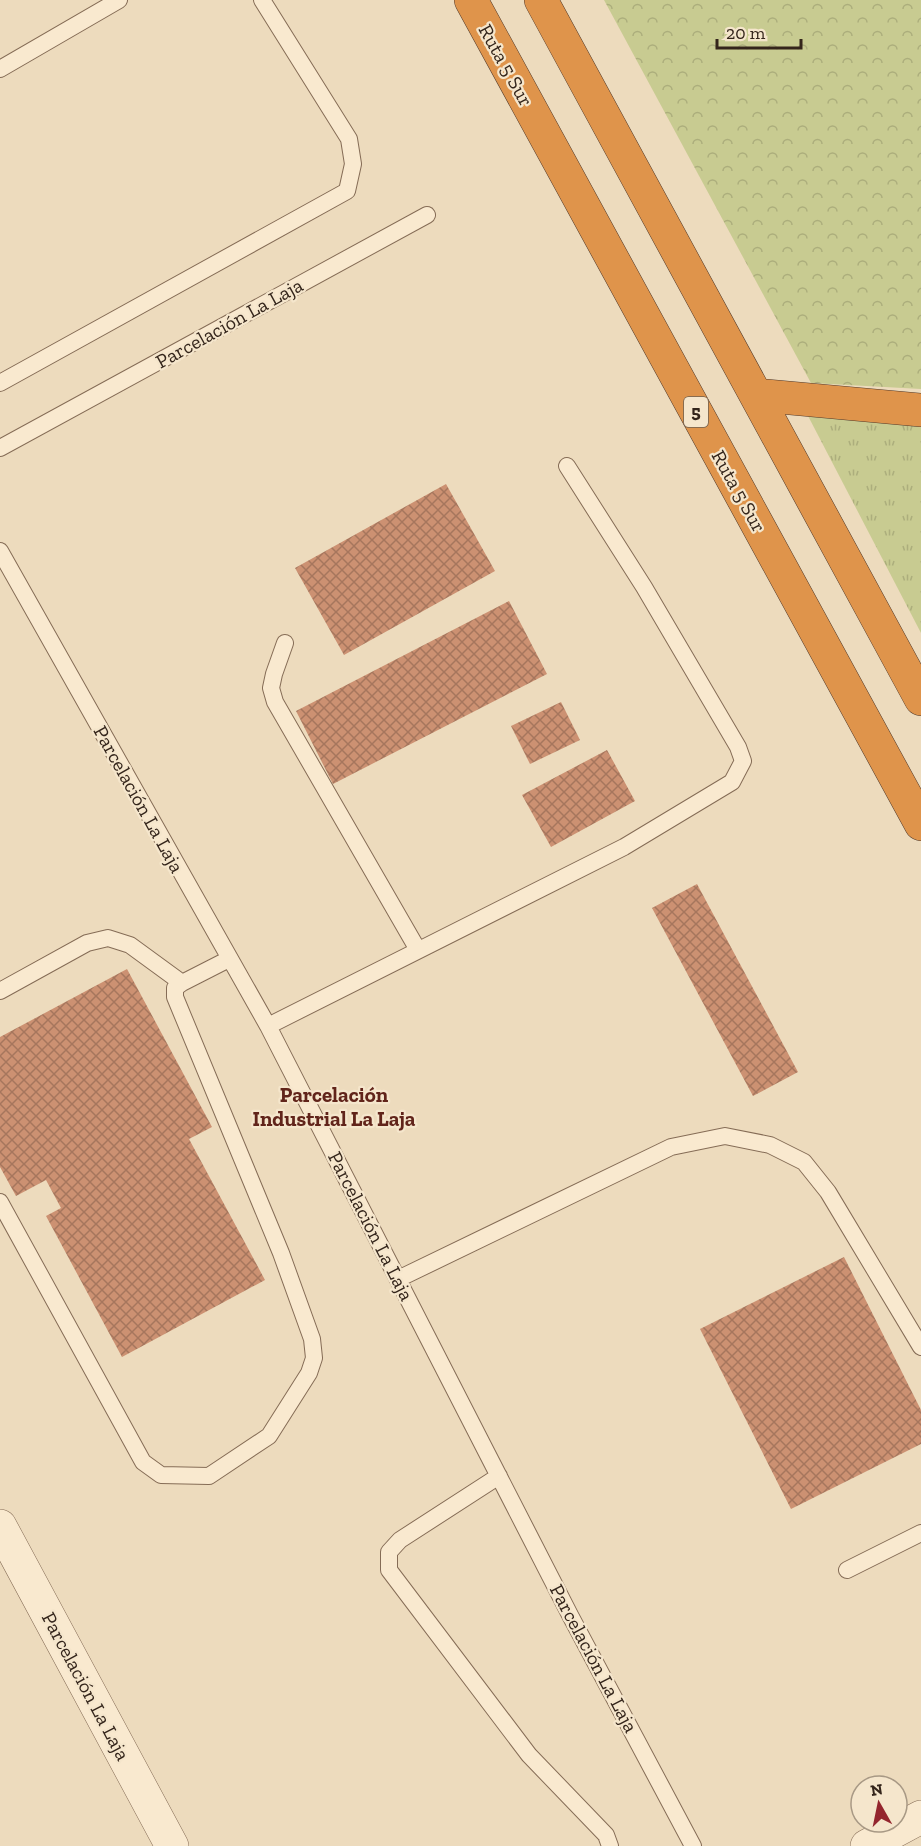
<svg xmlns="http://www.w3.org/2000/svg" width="921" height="1846" font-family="'Zilla Slab',serif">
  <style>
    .grass { fill: url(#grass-tufts) }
    .forest { fill: url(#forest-crowns) }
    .building { fill: url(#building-cross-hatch) }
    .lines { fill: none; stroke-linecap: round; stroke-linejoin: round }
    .service-casing { stroke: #856c56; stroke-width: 18 }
    .minor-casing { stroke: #856c56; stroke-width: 34 }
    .motorway-casing { stroke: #523a2b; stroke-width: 34 }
    .service { stroke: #f9e9cf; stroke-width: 16 }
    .minor { stroke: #f9e9cf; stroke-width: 33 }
    .motorway { stroke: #df944b; stroke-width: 33 }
    .labels { text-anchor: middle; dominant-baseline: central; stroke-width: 4.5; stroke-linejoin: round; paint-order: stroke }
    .shield { fill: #f5e6cc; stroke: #6e5f50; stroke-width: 1.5 }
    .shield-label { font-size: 18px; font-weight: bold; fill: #34251b }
    .street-label { font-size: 20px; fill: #34251b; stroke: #f5e6cc }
    .neighbourhood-label { font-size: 21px; font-weight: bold; fill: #61241a; stroke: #f5e6cc }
  </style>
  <defs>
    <pattern id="grass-tufts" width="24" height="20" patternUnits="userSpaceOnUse" patternTransform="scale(1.5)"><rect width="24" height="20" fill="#c8cb91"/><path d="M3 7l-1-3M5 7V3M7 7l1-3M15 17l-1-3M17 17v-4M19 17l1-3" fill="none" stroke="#acae7c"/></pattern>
    <pattern id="forest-crowns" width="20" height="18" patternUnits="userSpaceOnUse" patternTransform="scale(1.5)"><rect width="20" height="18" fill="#c8cb91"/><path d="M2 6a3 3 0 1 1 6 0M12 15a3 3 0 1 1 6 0" fill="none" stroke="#acae7c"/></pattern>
    <pattern id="building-cross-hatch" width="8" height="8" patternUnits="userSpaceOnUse" patternTransform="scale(1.5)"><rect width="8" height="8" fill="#cc9172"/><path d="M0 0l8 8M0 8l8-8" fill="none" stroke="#a6765d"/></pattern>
  </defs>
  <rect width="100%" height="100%" fill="#eddbbd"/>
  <path class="grass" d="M 807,414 L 921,426 L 921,633 Z"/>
  <path class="forest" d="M 604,0 L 921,0 L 921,389 L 811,383 Z"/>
  <path class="building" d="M 446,484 L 495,571 L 344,655 L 295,568 Z
    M 509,601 L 547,674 L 333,784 L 296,711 Z
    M 561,702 L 580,740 L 530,764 L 511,726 Z
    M 607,750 L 635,801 L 551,847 L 522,795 Z
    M 697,884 L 798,1072 L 753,1096 L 652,908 Z
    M 127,969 L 212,1127 L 189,1139 L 265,1280 L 122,1357 L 46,1216 L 61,1208 L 46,1180 L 16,1196 L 0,1167 L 0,1037 Z
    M 844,1257 L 921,1410 L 921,1444 L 791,1509 L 700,1329 Z"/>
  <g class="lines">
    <defs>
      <path id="service" d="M 0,69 L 119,0
        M 0,383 L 347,191 L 353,164 L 349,139 L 262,0
        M 0,448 L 427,215
        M 0,551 L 268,1026 L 571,1617 L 693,1846
        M 285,643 L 274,674 L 271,688 L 275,702 L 418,950
        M 0,991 L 87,943 L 108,938 L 130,945 L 182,983
        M 268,1026 L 624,847 L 732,782 L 743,761 L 738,747 L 644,587 L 567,466
        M 0,1202 L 143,1462 L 161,1475 L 209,1476 L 269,1436 L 309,1373 L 314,1358 L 312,1339 L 281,1253 L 175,997 L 175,988 L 182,983 L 229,959
        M 398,1279 L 671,1147 L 725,1136 L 770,1145 L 804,1162 L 828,1192 L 921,1347
        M 499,1476 L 400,1540 L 389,1552 L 389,1570 L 529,1755 L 606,1835 L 610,1846
        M 847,1570 L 921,1533"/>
      <path id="minor" d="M 0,1526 L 172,1846
        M 867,1846 L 921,1817"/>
      <path id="motorway" d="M 471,0 L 921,824
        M 541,0 L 921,699
        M 756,395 L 921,410"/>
    </defs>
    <use href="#service" class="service-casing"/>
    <use href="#minor" class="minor-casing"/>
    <use href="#motorway" class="motorway-casing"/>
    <use href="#service" class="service"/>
    <use href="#minor" class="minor"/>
    <use href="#motorway" class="motorway"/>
  </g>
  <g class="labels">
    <rect class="shield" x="684" y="397" width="24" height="30" rx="4.5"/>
    <g class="shield-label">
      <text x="696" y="412">5</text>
    </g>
    <g class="street-label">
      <text transform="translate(506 65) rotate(61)">Ruta 5 Sur</text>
      <text transform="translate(229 323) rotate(-29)">Parcelación La Laja</text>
      <text transform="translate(739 491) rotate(61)">Ruta 5 Sur</text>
      <text transform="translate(139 799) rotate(61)">Parcelación La Laja</text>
      <text transform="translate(371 1226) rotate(63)">Parcelación La Laja</text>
      <text transform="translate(594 1658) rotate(62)">Parcelación La Laja</text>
      <text transform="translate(86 1686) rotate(62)">Parcelación La Laja</text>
    </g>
    <g class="neighbourhood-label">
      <text x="334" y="1094">Parcelación<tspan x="334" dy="24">Industrial La Laja</tspan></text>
    </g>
  </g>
  <g transform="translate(879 1804) rotate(351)"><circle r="28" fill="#f5e6cc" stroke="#a89985" stroke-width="1.5"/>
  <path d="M0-4.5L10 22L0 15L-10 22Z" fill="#94262e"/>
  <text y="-9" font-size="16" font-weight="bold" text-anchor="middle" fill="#34251b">N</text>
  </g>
  <path d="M717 39v9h84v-9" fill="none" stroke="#34251b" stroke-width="3"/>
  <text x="726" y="39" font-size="18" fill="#34251b" stroke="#f5e6cc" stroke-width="4.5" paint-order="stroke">20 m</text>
</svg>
